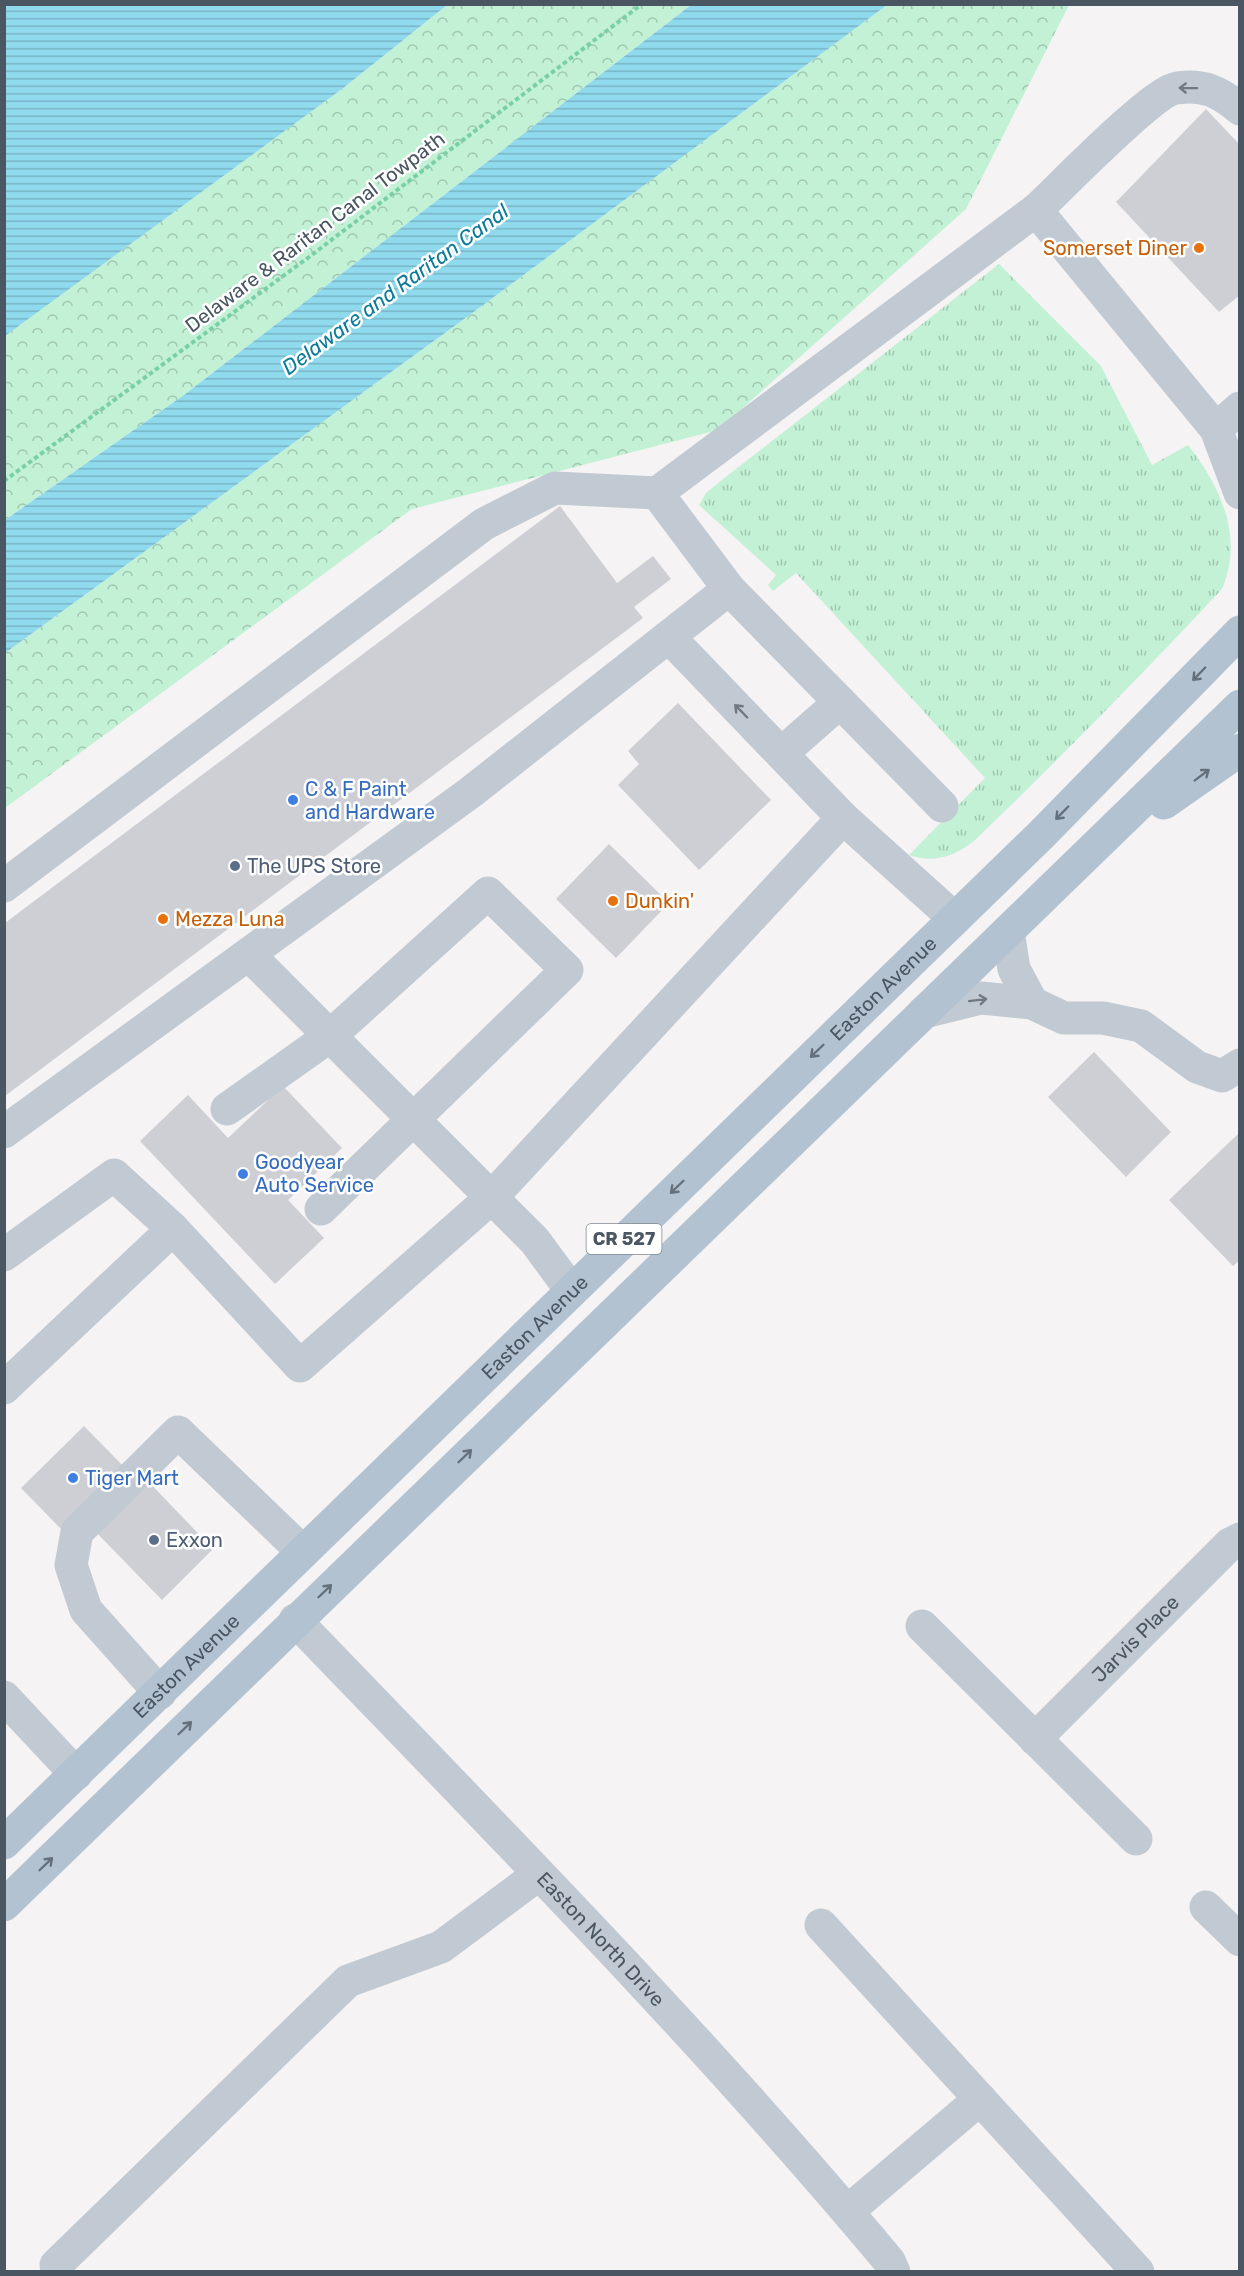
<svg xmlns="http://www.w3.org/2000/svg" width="1244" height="2276" font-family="Rubik,sans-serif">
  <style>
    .grass { fill: url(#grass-tufts) }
    .forest { fill: url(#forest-crowns) }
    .water { fill: url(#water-rules) }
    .building { fill: #cdcfd5 }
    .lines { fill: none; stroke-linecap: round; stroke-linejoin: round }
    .path { stroke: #7ad0a6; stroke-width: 4; stroke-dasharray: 4.5 3; stroke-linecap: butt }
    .minor { stroke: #c1cad2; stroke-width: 33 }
    .major { stroke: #b3c2d1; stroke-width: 33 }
    .oneway { stroke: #6e7983 }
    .oneway2 { stroke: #64717d }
    .food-dot { fill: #e8710a; stroke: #fff; stroke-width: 2 }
    .shop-dot { fill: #3f7fe0; stroke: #fff; stroke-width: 2 }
    .service-dot { fill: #5c6f8a; stroke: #fff; stroke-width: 2 }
    .labels { text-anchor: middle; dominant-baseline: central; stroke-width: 5; stroke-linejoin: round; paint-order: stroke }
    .shield { fill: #fff; stroke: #808990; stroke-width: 1.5 }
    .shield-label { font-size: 18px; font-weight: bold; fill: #4a5661 }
    .street-label { font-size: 20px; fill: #4a5661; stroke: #fff }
    .food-label { font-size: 20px; fill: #c56008; stroke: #fff; text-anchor: start }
    .shop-label { font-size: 20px; fill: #366cbe; stroke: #fff; text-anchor: start }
    .service-label { font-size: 20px; fill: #4e5e75; stroke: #fff; text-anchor: start }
    .water-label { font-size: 21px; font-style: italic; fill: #0c7c9b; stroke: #fff }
  </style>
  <defs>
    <pattern id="grass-tufts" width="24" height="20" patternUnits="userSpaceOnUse" patternTransform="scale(1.5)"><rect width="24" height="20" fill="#c3f1d5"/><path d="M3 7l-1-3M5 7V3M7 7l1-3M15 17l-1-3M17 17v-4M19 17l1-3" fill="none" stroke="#a0c6b0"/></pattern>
    <pattern id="forest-crowns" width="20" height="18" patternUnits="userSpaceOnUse" patternTransform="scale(1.5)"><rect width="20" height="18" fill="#c3f1d5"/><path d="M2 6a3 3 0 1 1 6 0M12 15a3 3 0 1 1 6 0" fill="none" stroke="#a0c6b0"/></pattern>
    <pattern id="water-rules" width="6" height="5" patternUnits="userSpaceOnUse" patternTransform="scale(1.5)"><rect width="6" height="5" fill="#90daee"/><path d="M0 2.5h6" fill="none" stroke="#78b4c4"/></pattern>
  </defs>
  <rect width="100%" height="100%" fill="#f5f3f3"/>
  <path class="grass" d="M 999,264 L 1101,366 L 1152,465 L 1188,445 C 1221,487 1244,537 1222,589 C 1141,676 1059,759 974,841 C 955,856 933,864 909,855 L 985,778 L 796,573 L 773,591 L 768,585 L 776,575 L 699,505 L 706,493 L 718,483 Z"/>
  <path class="forest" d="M 447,5 L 691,5 L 184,395 L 5,520 L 4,336 L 342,89 Z
    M 887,5 L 1069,5 L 966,209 L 718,430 L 412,509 L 5,808 L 5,653 L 471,314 Z"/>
  <path class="water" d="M 5,4 L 447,4 L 447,5 L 342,89 L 5,336 Z
    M 691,5 L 887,5 L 471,314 L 5,653 L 5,520 L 184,395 Z"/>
  <path class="building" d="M 1206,109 L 1240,145 L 1240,295 L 1219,312 L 1116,202 Z
    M 560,506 L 617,583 L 653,556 L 671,579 L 634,607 L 643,618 L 5,1096 L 5,923 Z
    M 678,703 L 771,800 L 699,870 L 618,785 L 639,764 L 628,751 Z
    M 609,844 L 669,903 L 616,958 L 556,899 Z
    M 1094,1052 L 1171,1132 L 1126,1177 L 1048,1097 Z
    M 283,1086 L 342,1148 L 288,1200 L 324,1238 L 275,1284 L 140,1141 L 188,1095 L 228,1138 Z
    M 1240,1132 L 1240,1260 L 1233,1266 L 1169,1200 Z
    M 84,1426 L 125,1468 L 62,1530 L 21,1488 Z
    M 146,1479 L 213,1549 L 162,1600 L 94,1530 Z"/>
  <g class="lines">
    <path class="path" d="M 4,481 L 309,257 L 642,4"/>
    <g class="minor">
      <path d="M 1036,210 C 1060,188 1153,91 1177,88 C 1204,84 1220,92 1240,109"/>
      <path d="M 1216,429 L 1240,408"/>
      <path d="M 657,493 L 1036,210 L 1216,429 L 1240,493"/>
      <path d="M 669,637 L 843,818 L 954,918"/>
      <path d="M 782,753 L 840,702"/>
      <path d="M 4,886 L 484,524 L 555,488 L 657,493 L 729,589 L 942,806"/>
      <path d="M 1008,931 L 1014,969 L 1032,1003"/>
      <path d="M 249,955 L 535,1241 L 571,1290"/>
      <path d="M 924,1012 L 981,998 L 1032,1003 L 1064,1018 L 1103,1018 L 1141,1026 L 1197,1067 L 1222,1076 L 1240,1065"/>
      <path d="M 227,1109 L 330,1036 L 488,893 L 567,970 L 321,1209"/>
      <path d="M 4,1132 L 471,792 L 729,589"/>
      <path d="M 4,1255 L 114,1175 L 173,1229 L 300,1366 L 491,1198 L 843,818"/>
      <path d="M 4,1388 L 173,1229"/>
      <path id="s1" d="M 295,1620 C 497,1830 702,2037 889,2261 L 894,2272"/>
      <path d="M 922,1626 L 1136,1839"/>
      <path d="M 160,1693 L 86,1610 L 71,1565 L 77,1532 L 178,1432 L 303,1552"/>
      <path d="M 4,1697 L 76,1774"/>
      <path id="s2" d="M 1035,1739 L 1230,1544 L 1240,1539"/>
      <path d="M 1206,1907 L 1240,1940"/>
      <path d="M 821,1925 L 1138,2272"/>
      <path d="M 848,2211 L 980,2099"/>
      <path d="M 56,2265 L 348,1981 L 441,1947 L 539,1874"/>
    </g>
    <g class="major">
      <path d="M 1164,803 L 1240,750"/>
      <path id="s3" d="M 4,1843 L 1040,836 L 1240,632"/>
      <path d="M 4,1905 L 1240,706"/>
    </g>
  </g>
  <defs><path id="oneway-shaft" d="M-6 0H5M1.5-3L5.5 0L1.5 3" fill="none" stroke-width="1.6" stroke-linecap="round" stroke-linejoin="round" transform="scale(1.5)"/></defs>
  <g class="oneway">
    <use href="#oneway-shaft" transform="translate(1188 88) rotate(-179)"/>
    <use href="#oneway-shaft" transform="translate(741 711) rotate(-134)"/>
    <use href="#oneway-shaft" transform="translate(978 1000) rotate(-7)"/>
  </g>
  <g class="oneway2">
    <use href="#oneway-shaft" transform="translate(1199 674) rotate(134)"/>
    <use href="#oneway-shaft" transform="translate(1202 775) rotate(-37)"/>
    <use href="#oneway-shaft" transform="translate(1062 813) rotate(134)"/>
    <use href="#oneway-shaft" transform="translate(817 1051) rotate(136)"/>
    <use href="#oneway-shaft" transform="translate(677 1187) rotate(136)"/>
    <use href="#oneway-shaft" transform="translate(465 1456) rotate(-44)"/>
    <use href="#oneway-shaft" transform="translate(325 1591) rotate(-44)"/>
    <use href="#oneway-shaft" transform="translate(185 1728) rotate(-44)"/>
    <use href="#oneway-shaft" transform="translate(46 1864) rotate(-44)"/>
  </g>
  <g class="food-dot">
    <circle cx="1199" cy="248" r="6"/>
    <circle cx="613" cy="901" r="6"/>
    <circle cx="163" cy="919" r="6"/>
  </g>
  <g class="shop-dot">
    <circle cx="293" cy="800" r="6"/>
    <circle cx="243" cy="1174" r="6"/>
    <circle cx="73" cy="1478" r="6"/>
  </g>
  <g class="service-dot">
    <circle cx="235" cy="866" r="6"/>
    <circle cx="154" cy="1540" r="6"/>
  </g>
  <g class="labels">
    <rect class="shield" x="586.5" y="1224" width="75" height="30" rx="4.5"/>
    <g class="shield-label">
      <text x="624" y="1239">CR 527</text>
    </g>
    <g class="street-label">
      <text transform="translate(315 232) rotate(-37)">Delaware &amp; Raritan Canal Towpath</text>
      <text stroke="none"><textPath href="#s3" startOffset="1226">Easton Avenue</textPath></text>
      <text stroke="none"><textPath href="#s3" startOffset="740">Easton Avenue</textPath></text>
      <text stroke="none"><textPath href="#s2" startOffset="142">Jarvis Place</textPath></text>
      <text stroke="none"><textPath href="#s3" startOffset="254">Easton Avenue</textPath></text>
      <text stroke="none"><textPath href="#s1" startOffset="442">Easton North Drive</textPath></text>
    </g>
    <g class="food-label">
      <text x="1187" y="248" text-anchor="end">Somerset Diner</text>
      <text x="625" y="901">Dunkin'</text>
      <text x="175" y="919">Mezza Luna</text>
    </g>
    <g class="shop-label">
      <text x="305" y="789">C &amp; F Paint<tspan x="305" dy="23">and Hardware</tspan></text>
      <text x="255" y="1162">Goodyear<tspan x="255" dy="23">Auto Service</tspan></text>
      <text x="85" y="1478">Tiger Mart</text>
    </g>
    <g class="service-label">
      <text x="247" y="866">The UPS Store</text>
      <text x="166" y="1540">Exxon</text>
    </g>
    <g class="water-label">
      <text transform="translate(395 289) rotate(-36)">Delaware and Raritan Canal</text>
    </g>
  </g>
  <rect width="1244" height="2276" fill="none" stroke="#4a5661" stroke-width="12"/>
</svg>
